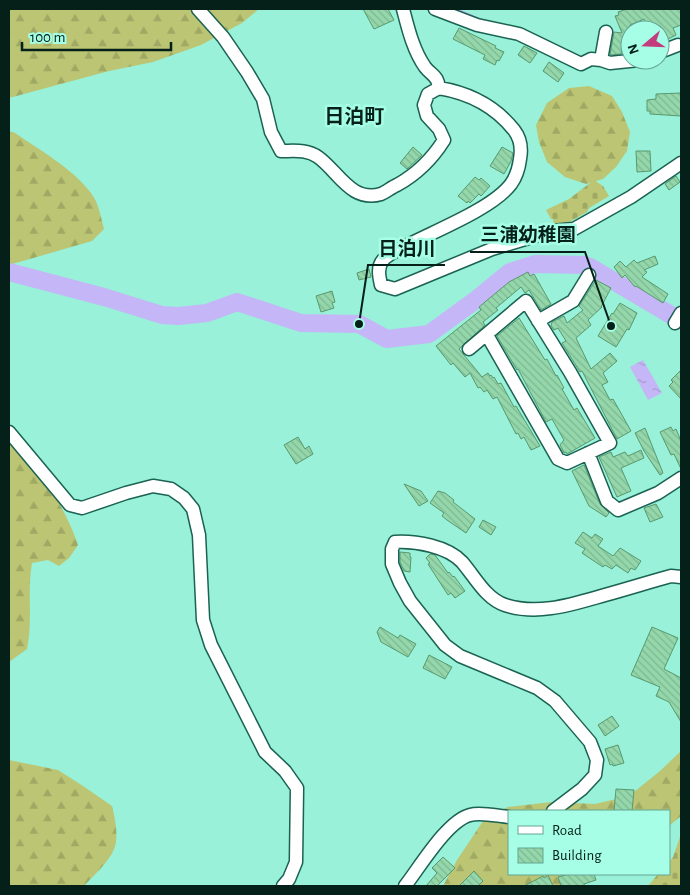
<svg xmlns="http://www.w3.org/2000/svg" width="690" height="895" font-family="'Alegreya Sans','Noto Sans JP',sans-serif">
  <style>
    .forest { fill: url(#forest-firs) }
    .cemetery { fill: url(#cemetery-stones) }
    .water { fill: url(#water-ripples) }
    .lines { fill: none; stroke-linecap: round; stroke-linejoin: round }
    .stream { stroke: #c4b6f7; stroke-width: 3 }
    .river { stroke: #c4b6f7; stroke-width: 18 }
    .building { fill: url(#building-back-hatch); stroke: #58996f }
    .minor-casing { stroke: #1b6252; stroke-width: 15 }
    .minor { stroke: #fff; stroke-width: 12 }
    .labels { text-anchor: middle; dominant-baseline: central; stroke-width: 5; stroke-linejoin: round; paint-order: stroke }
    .quarter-label { font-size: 20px; font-weight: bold; fill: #042019; stroke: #a5fee5 }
    .leader { fill: none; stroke: #042019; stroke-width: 2 }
    .callout-dot { fill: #042019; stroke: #a5fee5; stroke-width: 2 }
    .callout-label { font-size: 19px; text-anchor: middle; font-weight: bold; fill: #042019; stroke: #a5fee5; stroke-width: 5; stroke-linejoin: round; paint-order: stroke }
  </style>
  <defs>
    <pattern id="forest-firs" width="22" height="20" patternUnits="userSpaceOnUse" patternTransform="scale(1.25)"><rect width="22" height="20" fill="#bbc573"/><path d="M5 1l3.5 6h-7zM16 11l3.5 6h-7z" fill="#9fa963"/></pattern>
    <pattern id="cemetery-stones" width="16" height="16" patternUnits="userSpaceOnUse" patternTransform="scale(1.25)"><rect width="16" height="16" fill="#bbc573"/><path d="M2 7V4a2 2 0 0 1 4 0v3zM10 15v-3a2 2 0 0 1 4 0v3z" fill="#9fa963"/></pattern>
    <pattern id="water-ripples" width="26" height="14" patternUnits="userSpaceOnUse" patternTransform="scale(1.25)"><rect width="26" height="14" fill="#c4b6f7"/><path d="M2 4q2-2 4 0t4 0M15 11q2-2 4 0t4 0" fill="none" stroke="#a79cd3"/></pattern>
    <pattern id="building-back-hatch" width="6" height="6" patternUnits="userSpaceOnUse" patternTransform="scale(1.25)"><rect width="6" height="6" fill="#94d7aa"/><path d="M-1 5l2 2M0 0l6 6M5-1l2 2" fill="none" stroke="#7eb892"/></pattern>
  </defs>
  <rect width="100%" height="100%" fill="#98f1d8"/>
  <path class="forest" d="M 9,9 L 259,9 L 242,23 L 201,45 L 153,62 L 109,71 L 9,98 Z
    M 589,86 L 612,96 L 622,112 L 630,132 L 627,151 L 616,167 L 603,179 L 586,184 L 565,177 L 547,162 L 539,142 L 536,125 L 547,103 L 569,88 Z
    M 9,131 L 15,133 C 41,151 72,168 91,193 C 99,203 101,218 104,229 L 92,241 L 9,265 Z
    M 9,427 C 35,465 63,501 78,545 L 69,558 L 59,566 L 48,560 L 32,563 C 27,592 33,621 27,649 L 9,662 Z
    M 681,751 L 681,816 L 669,826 L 669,811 L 509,811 L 509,874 L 597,874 L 577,886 L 443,886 L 457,860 L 485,818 L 508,807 L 552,802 L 595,804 L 629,796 L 660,771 Z
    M 9,760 L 58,770 L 83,786 L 112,806 C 115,818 119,838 114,849 C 109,862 93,876 84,886 L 9,886 Z"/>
  <path class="cemetery" d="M 594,180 L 603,186 L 609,196 L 589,208 L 587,212 L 564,225 L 554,225 L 553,219 L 551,219 L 546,210 L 569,199 Z
    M 681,834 L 681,884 L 679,886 L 648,886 L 658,874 L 669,874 L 669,862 L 673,857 Z"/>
  <path class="water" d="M 643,360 L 662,393 L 648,400 L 630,367 Z"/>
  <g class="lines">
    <path class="stream" d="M 455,9 L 478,19
      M 641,63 L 650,60"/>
    <path class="river" d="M 9,272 L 104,297 L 162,315 L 178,316 L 207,313 L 237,302 L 301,323 L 359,324 L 387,339 L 429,334 L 477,299 L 510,272 L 535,264 L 585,265 L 590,267 L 681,321"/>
  </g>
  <path class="building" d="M 363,9 L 388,9 L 394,20 L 374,29 Z
    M 627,9 L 681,9 L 681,25 L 673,28 L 676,35 L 660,43 L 660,30 L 649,30 L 644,19 L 630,25 L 630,52 L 626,43 L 623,42 L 621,54 L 610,55 L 614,32 L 622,33 L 615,16 L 619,15 L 618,12 Z
    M 459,28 L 496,46 L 495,48 L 504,52 L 499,61 L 497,60 L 495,65 L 483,59 L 485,55 L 453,39 Z
    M 524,46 L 537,53 L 530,63 L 518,55 Z
    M 549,62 L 564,73 L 558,82 L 543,71 Z
    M 681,93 L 681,116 L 650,114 L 650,111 L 647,111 L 647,100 L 656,99 L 656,94 Z
    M 413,147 L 422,155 L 407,169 L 400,163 Z
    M 502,147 L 513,153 L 511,161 L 504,174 L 490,166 Z
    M 636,151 L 650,151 L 651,171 L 637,172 Z
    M 676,176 L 680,182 L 669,190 L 665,184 Z
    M 475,177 L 479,180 L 481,178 L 490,186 L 481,196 L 479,194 L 470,203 L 468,201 L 467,203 L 458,196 Z
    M 655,256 L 658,264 L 644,270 L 647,272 L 642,277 L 668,294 L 663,303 L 636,286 L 635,287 L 625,275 L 622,278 L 614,267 L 620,261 L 626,267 L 634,260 L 637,263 Z
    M 369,269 L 371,277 L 359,280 L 357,273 Z
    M 528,272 L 530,276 L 534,274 L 551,304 L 541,310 L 529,290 L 525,293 L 521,287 L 496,308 L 498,310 L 483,322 L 485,325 L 459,349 L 482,377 L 488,373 L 490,376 L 491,375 L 493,378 L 494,377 L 498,384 L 501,383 L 514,407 L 516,406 L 540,446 L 531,450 L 524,437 L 521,439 L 518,433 L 516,434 L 497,397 L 493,399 L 487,390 L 484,392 L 480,387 L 478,388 L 470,373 L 465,377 L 453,363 L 451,365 L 436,346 L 481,310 L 479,307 L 509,282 Z
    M 596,280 L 611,288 L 601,307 L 602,307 L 588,320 L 591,325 L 576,338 L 591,369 L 610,353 L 617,361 L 603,373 L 608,382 L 602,385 L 610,400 L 613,399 L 631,431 L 617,439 L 582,371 L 580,372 L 562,343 L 566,341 L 558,328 L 554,330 L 551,326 L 552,322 L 564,316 L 567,323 L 583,310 L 579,306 Z
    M 332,291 L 335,302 L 332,303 L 334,308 L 321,312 L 316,296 Z
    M 620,303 L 637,313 L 629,330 L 627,329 L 616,347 L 598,336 L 612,313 L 613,314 Z
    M 519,318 L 545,360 L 547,359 L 556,376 L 557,375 L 564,388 L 562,389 L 574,410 L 577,408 L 595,438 L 567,454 L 566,452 L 564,453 L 560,445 L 564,440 L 552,419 L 546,422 L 518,369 L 517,370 L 497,336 Z
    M 681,370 L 681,399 L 669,386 L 673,382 L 671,380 Z
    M 671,427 L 673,431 L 676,429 L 681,441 L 681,469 L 674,454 L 671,455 L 660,432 Z
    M 645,428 L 663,473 L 660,475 L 644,451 L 635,433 Z
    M 298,437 L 305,449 L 309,446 L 313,454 L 296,464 L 284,445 Z
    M 641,450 L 644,458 L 621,468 L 631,491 L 617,497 L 599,457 L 611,452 L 613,457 L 625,452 L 628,456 Z
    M 584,465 L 600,504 L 609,513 L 606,517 L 589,506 L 572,471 Z
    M 404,484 L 421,491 L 428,501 L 419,506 Z
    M 438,491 L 445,493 L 454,500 L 453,502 L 475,519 L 466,533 L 447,520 L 442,516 L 444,513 L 430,503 Z
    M 656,504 L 663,517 L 650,522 L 644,508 Z
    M 483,520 L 496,527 L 491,535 L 479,527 Z
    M 583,532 L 592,538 L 595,534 L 603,539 L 598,546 L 613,556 L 620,548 L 641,561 L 635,570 L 631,568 L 628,573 L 616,565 L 612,569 L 605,565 L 603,567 L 582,553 L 585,549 L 575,543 Z
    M 400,552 L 410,553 L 410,557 L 411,557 L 410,572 L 404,571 L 400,562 Z
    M 430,554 L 435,555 L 448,573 L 449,572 L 453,577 L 454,576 L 465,591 L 455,598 L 451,593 L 448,595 L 428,564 L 430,563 L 426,558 Z
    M 380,627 L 398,638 L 400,635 L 416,644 L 408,657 L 381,642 L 377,632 Z
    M 652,627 L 678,638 L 664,669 L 681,678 L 681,722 L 669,702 L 656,696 L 660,687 L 631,675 Z
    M 429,655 L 452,667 L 445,679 L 423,668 Z
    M 612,716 L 619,726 L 605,736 L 598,725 Z
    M 618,745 L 624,763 L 613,766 L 612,764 L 610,765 L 605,749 Z
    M 616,789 L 634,790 L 632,811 L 614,811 Z
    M 443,857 L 455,868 L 437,886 L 426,886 L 437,873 L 432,868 Z
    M 474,871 L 483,881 L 478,886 L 459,886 Z
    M 569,874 L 594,874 L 596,880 L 584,884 L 585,886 L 561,886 L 558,877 Z
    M 548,875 L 553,886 L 524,886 L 543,876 L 544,878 Z"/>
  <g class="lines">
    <defs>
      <path id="minor" d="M 198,9 L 223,37 L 247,72 L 263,99 L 271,132 L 281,151 C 294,151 307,149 318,157 C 338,171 351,203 381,194 C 386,192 392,187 397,185 C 417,174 432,159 444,140 L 439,129 L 427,116 L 424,105 L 428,94 L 439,88 C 469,93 495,106 514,130 C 521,139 522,148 520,159 C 519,167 516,177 511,184 C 493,208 437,230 410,244 C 402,248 389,253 383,260 C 377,267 379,276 381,285 L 395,289 L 492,249 L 552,231 L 574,229 L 631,197 L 681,163
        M 403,9 C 408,28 413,50 425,67 C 431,75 440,77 438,89
        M 435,9 L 477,25 L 519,34 L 581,64 L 591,59 L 601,60
        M 606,32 L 601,60 L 610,63 L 639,60
        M 660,52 L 678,45
        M 538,321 L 573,301 L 589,275
        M 675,323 L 681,313
        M 469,349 L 526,301 L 570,372 L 610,443 L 567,463 L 558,459 L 487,335
        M 9,432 L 70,505 L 82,508 L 126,493 L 153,486 L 171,489 L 184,498 L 193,509 L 199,535 L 203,620 L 211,645 L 265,752 L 285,771 L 297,788 L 296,862 L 289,879 L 283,886
        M 588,453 L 607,501 L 618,510 L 658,493 L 681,478
        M 553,811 L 582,789 L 595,775 L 597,760 L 590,742 L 555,701 L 537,688 L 460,656 L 445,645 L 410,601 L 400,583 L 392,564 L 392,549 L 395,542 C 416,541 447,546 462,562 C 475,577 486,599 505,605 C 538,616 573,604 605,595 C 627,589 649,582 671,576 L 681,577
        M 405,886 C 420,867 447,821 470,815 C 481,812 497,816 509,817"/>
    </defs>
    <use href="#minor" class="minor-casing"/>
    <use href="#minor" class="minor"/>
  </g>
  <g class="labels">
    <g class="quarter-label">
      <text x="354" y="117">日泊町</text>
    </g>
  </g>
  <path class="leader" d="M611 326L585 252H470M359 324L368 265H445"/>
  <g class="callout-dot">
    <circle cx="611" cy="326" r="5"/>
    <circle cx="359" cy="324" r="5"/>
  </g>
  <g class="callout-label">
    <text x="528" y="241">三浦幼稚園</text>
    <text x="407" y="255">日泊川</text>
  </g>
  <rect width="690" height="895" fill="none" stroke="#042019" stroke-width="20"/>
  <rect x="508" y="810" width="162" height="65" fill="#a5fee5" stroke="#65a593"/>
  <rect x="518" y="826" width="25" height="8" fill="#ffffff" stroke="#65a593"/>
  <text x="552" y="835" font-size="15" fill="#042019">Road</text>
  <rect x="518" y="848" width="25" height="15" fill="url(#building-back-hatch)" stroke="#65a593"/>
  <text x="552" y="860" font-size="15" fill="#042019">Building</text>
  <g transform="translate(645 45) rotate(251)"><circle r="24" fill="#a5fee5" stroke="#65a593"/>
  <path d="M0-4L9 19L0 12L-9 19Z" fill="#c23c7e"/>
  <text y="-8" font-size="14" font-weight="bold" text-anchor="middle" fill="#042019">N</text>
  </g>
  <path d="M22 42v8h149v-8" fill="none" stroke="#042019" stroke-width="2.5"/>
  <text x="30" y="42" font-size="15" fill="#042019" stroke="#a5fee5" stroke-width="4" paint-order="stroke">100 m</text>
</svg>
